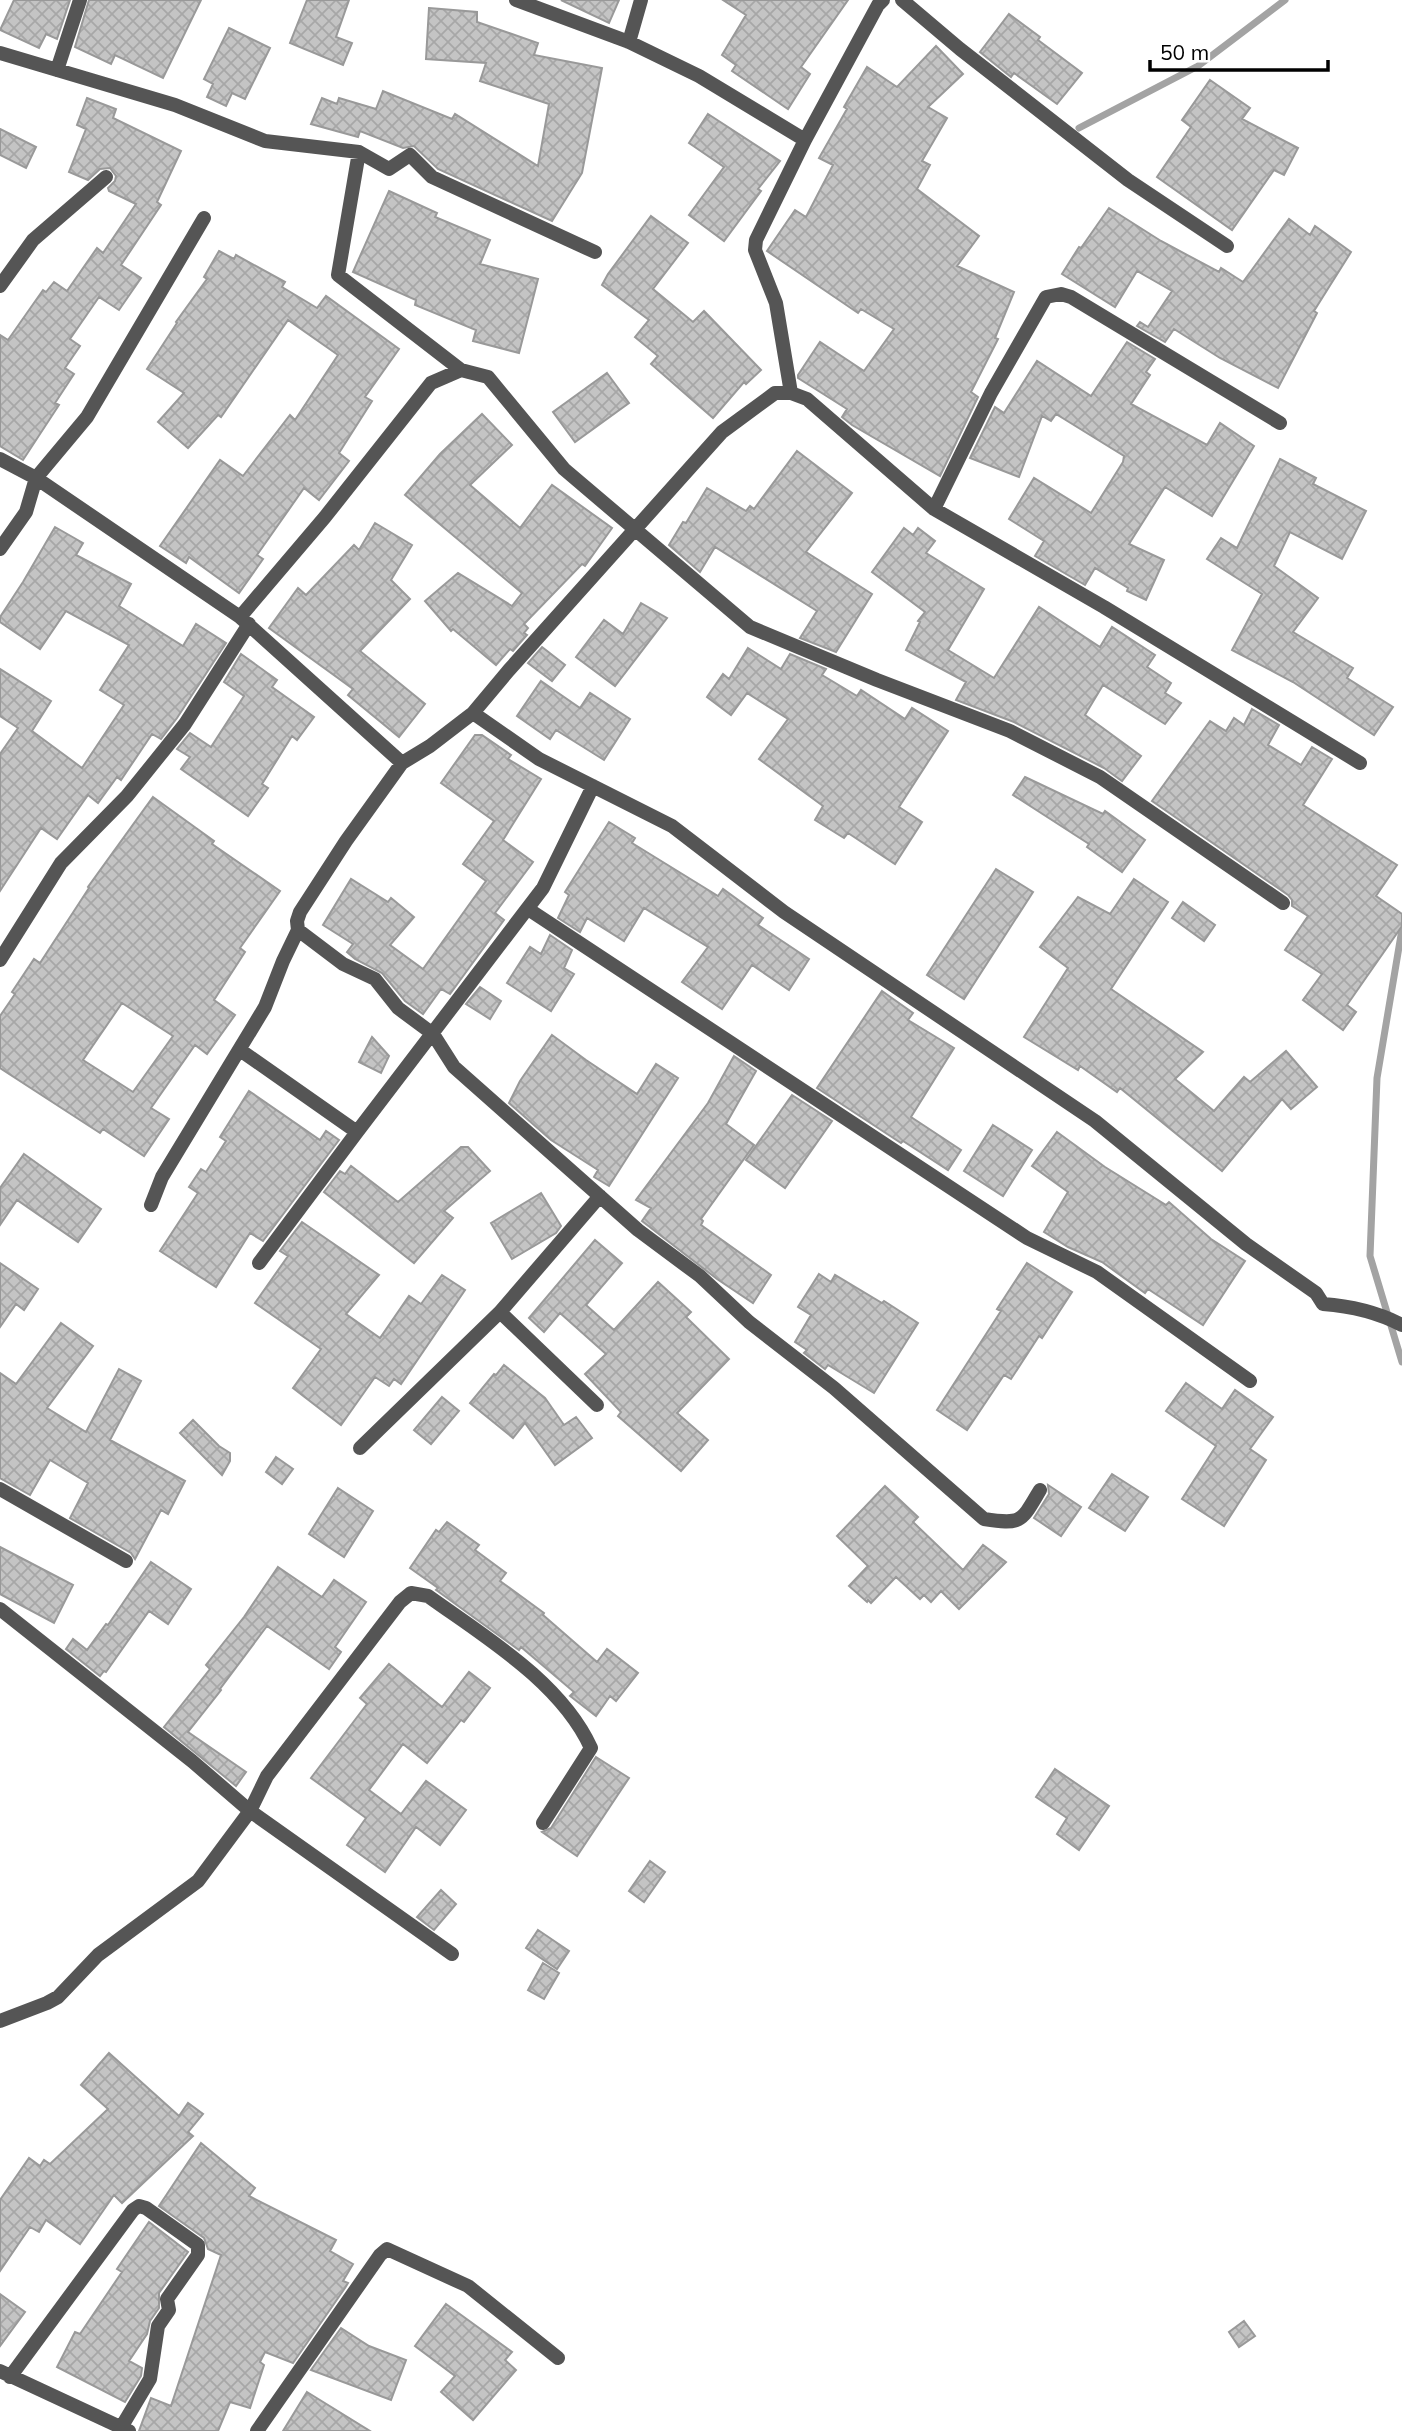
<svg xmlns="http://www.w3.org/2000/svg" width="1402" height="2431" font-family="Mulish,sans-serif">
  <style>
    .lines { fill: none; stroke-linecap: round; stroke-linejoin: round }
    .stream { stroke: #a3a3a3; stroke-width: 7 }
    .building { fill: url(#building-cross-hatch); stroke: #999; stroke-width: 2; fill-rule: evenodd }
    .street { stroke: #555; stroke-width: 14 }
  </style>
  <defs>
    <pattern id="building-cross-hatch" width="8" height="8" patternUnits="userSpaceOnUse" patternTransform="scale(1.75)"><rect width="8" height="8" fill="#c4c4c4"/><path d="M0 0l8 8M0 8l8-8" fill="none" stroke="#a7a7a7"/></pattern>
  </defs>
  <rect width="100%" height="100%" fill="#fff"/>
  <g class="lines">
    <path class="stream" d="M 1079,128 L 1198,66 L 1285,0
      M 1402,929 L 1377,1078 L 1370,1256 L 1402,1362"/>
  </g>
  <path class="building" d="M 14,0 L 70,0 L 57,39 L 46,34 L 39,48 L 0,30 Z
    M 89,0 L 201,0 L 163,78 L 115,55 L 111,64 L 75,47 Z
    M 307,0 L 349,0 L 336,37 L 352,43 L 343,65 L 290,43 Z
    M 561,0 L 619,0 L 609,23 Z
    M 723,0 L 848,0 L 801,67 L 810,74 L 788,109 L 732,71 L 736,65 L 722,55 L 746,15 Z
    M 429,8 L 477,12 L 477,22 L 538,43 L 534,55 L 602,68 L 582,173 L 552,221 L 438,169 L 414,146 L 403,148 L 360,131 L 358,137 L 311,124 L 322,98 L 337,104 L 339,98 L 376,109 L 383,91 L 452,119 L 455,114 L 538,166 L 549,104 L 480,81 L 486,63 L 426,59 Z
    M 1009,14 L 1040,37 L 1038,40 L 1082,73 L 1057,104 L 1014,73 L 1011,77 L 980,52 Z
    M 229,28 L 270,48 L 245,99 L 232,93 L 226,106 L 207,97 L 213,84 L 204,79 Z
    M 936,46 L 963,74 L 928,107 L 947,118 L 922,161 L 930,165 L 917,189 L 979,236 L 957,266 L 1014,292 L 995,338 L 998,339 L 971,392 L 978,397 L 940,476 L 852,425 L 842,417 L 847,409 L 798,378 L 798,375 L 820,342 L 864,371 L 894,329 L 861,309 L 858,313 L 767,251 L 795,210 L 806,217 L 833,165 L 819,158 L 847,109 L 844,107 L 867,67 L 897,87 Z
    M 1210,80 L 1250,108 L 1242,119 L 1298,148 L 1284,175 L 1274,170 L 1232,230 L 1157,177 L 1191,127 L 1182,120 Z
    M 87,98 L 116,109 L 113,118 L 181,151 L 157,202 L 161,205 L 121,265 L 141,278 L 119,310 L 99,297 L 70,339 L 80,346 L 65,368 L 74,374 L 55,403 L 59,405 L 23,460 L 0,446 L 0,335 L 8,340 L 43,290 L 46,292 L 54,282 L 67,291 L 97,248 L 103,253 L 136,204 L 109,191 L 108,188 L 115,181 L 116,176 L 110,168 L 100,169 L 88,180 L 69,172 L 86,129 L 77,125 Z
    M 708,114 L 780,161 L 758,189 L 761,191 L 724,241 L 689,215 L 724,167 L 689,143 Z
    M 0,129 L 36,147 L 26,168 L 0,155 Z
    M 389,191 L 437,213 L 435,217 L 490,240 L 480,264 L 538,279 L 519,353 L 473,341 L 476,330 L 415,305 L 416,300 L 353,272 Z
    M 1109,208 L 1161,241 L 1219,272 L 1221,268 L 1243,282 L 1289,219 L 1310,235 L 1315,226 L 1351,252 L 1314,311 L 1317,313 L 1278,388 L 1220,358 L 1174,329 L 1165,342 L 1137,326 L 1140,322 L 1148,327 L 1172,291 L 1137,271 L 1115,307 L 1062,274 L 1079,247 L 1081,248 Z
    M 651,216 L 688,243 L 653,289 L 693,322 L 704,311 L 761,370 L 746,384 L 744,382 L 713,418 L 651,364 L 658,356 L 635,337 L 649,320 L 602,285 L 608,274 Z
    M 219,251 L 234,259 L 236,255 L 285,282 L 282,287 L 317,308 L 326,296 L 399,349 L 365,397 L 372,401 L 339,453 L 349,461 L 319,500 L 304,488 L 257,555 L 263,559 L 239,593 L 189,557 L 186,563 L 160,546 L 220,460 L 243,476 L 290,415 L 295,420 L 338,355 L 288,320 L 221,417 L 218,415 L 188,448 L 158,422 L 184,393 L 147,369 L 177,323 L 176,322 L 207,279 L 204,277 Z
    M 1127,342 L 1155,359 L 1146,372 L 1150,375 L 1131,404 L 1207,445 L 1220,423 L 1254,446 L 1212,516 L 1165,487 L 1129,544 L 1164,560 L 1146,600 L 1127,591 L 1128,588 L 1095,568 L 1085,585 L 1035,556 L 1044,541 L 1009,519 L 1034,478 L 1091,513 L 1123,462 L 1124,456 L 1056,414 L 1051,421 L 1042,416 L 1019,477 L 970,458 L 995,407 L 1004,413 L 1037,361 L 1091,396 Z
    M 607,373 L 629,403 L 575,442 L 553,412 Z
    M 482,414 L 512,445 L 470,485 L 520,528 L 552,485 L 612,528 L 585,566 L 582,564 L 524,624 L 528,628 L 524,633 L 527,635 L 513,651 L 510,649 L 496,665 L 453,629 L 451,631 L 425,601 L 458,573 L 512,606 L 522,593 L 405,495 L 440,454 Z
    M 797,451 L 852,493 L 806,552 L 872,594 L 836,652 L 800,638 L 817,611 L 715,547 L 700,572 L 669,545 L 683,522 L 686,523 L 707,488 L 746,511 L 750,506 L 754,509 Z
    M 1280,459 L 1316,478 L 1313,484 L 1366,511 L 1342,559 L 1290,532 L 1274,566 L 1318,598 L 1293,632 L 1353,668 L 1347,678 L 1393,707 L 1374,735 L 1293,682 L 1232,650 L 1262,594 L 1207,559 L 1221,538 L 1237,548 Z
    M 375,523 L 412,545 L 391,580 L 410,599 L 360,651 L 425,704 L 399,737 L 348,695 L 353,689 L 269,628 L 298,588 L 306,595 L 354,545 L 359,550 Z
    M 55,527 L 83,543 L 76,555 L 131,584 L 119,606 L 183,646 L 196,624 L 226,643 L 177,718 L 161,739 L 152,734 L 121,780 L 117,777 L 98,803 L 88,795 L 57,839 L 41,828 L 0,891 L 0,754 L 18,728 L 0,716 L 0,669 L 51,701 L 32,731 L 82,768 L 124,705 L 100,690 L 129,645 L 66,611 L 40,649 L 0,622 L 0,617 L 23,582 Z
    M 904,528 L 913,535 L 918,528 L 935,541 L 926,553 L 984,589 L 948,650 L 994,678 L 1039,607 L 1100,647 L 1112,627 L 1155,655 L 1147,667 L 1171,683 L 1165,693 L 1181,703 L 1165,724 L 1103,685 L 1085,715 L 1141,756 L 1122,781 L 1104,768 L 1014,722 L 956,700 L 966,682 L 906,650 L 920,622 L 918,621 L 925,612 L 872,572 Z
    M 641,603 L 667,618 L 615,686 L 576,657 L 604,620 L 623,634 Z
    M 542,647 L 565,665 L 552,681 L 528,663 Z
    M 748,648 L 781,669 L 790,654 L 826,669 L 822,675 L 857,696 L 861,690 L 905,719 L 912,708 L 948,731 L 899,807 L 922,822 L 895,864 L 848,833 L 844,838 L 815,820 L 823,806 L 759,759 L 788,719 L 747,693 L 731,715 L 707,697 L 723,674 L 729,679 Z
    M 241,654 L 277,680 L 272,687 L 314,717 L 297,740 L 292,736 L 262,784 L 268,788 L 248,816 L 181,769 L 190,757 L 177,749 L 190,733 L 211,747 L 244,696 L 224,682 Z
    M 541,681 L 580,708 L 590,693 L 630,719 L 604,760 L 556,730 L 550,739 L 517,716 Z
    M 1252,709 L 1279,725 L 1268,745 L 1301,765 L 1312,747 L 1332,759 L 1303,805 L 1397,865 L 1376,896 L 1402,914 L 1402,926 L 1347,1005 L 1356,1012 L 1343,1030 L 1303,1000 L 1322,974 L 1285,950 L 1308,916 L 1292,906 L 1292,900 L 1288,895 L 1152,801 L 1210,721 L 1226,731 L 1234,718 L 1244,725 Z
    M 475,735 L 482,735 L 511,755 L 508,759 L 541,779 L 503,840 L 533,862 L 495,913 L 504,920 L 450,994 L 441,989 L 423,1014 L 405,1001 L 382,973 L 355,959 L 347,952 L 353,944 L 323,925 L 351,879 L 388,902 L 391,898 L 414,917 L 390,945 L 423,969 L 486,881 L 463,864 L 494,821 L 441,783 Z
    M 1025,777 L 1103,814 L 1105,811 L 1145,840 L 1122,872 L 1087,847 L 1089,844 L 1013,795 Z
    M 153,797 L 214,841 L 212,844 L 280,891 L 240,948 L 245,952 L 214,1000 L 235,1015 L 207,1054 L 195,1045 L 151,1108 L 169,1119 L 144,1156 L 103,1129 L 100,1133 L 0,1068 L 0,1016 L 15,994 L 12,992 L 34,959 L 40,963 L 89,888 L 88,887 ZM 122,1003 L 173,1036 L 133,1092 L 83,1060 Z
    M 609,822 L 635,838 L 632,843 L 718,896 L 723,889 L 763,918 L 758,925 L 809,959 L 789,990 L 752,965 L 722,1009 L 682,982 L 708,947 L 644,908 L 624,941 L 587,918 L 580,932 L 558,918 L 569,895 L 565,892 Z
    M 996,869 L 1033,892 L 964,999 L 927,975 Z
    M 1134,879 L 1168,902 L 1111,989 L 1203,1052 L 1175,1079 L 1214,1111 L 1244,1077 L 1250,1082 L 1286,1051 L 1317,1087 L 1291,1109 L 1282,1099 L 1222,1171 L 1120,1088 L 1117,1092 L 1080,1066 L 1078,1070 L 1024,1037 L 1068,968 L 1040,947 L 1078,897 L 1110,914 Z
    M 1183,902 L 1215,925 L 1204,941 L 1172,918 Z
    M 550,935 L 572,950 L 564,968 L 574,974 L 551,1011 L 507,983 L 530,947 L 541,954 Z
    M 480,987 L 501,1001 L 490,1019 L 466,1004 Z
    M 882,991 L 913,1013 L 908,1020 L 954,1048 L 911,1117 L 961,1150 L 948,1170 L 903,1141 L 901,1143 L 817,1088 Z
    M 552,1035 L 586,1060 L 637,1094 L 656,1064 L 678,1078 L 609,1186 L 594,1177 L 598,1170 L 551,1140 L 509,1103 L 520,1081 Z
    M 372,1037 L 389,1056 L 381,1073 L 359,1062 Z
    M 734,1056 L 756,1071 L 726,1124 L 754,1145 L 701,1219 L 703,1221 L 701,1225 L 771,1275 L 753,1303 L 717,1279 L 642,1221 L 651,1208 L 636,1200 L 708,1103 Z
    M 249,1091 L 320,1140 L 326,1131 L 339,1140 L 263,1241 L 250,1233 L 216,1287 L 160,1251 L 198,1193 L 189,1187 L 201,1169 L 206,1172 L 226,1141 L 220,1137 Z
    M 792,1095 L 832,1121 L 785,1188 L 746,1160 Z
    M 993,1125 L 1032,1150 L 1003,1196 L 964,1171 Z
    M 1057,1132 L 1105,1167 L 1166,1205 L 1169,1202 L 1211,1239 L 1245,1261 L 1203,1325 L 1148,1289 L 1145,1293 L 1102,1262 L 1068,1247 L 1044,1232 L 1068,1192 L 1032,1166 Z
    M 461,1147 L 468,1147 L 490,1171 L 444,1211 L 453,1218 L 414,1263 L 324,1192 L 340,1171 L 345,1174 L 351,1166 L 398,1202 Z
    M 24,1154 L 101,1209 L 78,1242 L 17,1200 L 0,1225 L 0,1188 Z
    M 541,1193 L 561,1226 L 556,1233 L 512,1259 L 491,1223 Z
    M 302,1222 L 379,1275 L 346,1314 L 380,1338 L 409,1296 L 421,1304 L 442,1275 L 465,1290 L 401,1384 L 394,1379 L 389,1386 L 375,1377 L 341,1425 L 293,1388 L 321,1349 L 255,1303 L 288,1256 L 280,1251 Z
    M 595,1240 L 622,1263 L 586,1305 L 614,1330 L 658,1282 L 691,1312 L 686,1317 L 729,1359 L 677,1413 L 708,1440 L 681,1471 L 618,1416 L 621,1412 L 585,1374 L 606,1354 L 560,1313 L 544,1332 L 529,1318 Z
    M 0,1263 L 38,1289 L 24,1310 L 16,1304 L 0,1327 Z
    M 1027,1263 L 1072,1292 L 1042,1338 L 1039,1336 L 1011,1379 L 1004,1375 L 967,1430 L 937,1410 L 1001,1311 L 997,1309 Z
    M 819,1274 L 831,1282 L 835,1275 L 882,1303 L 884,1301 L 918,1323 L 874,1393 L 828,1365 L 825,1369 L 804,1353 L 807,1350 L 795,1342 L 811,1315 L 798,1307 Z
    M 61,1323 L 93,1346 L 47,1408 L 86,1432 L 119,1369 L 141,1381 L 110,1440 L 185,1481 L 168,1514 L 161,1510 L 135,1559 L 131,1553 L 70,1518 L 88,1483 L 50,1460 L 30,1495 L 0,1478 L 0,1373 L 16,1384 Z
    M 504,1365 L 545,1398 L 564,1425 L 576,1417 L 592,1438 L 555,1465 L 525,1423 L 513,1438 L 470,1403 L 494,1374 L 496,1375 Z
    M 1186,1383 L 1222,1409 L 1235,1390 L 1273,1417 L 1250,1449 L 1266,1460 L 1224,1526 L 1182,1499 L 1216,1446 L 1166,1411 Z
    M 442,1397 L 459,1411 L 431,1444 L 414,1430 Z
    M 193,1420 L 219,1446 L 230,1453 L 230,1461 L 222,1475 L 180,1433 Z
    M 276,1457 L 293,1469 L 282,1484 L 266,1472 Z
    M 1112,1474 L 1148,1497 L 1125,1531 L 1089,1508 Z
    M 1048,1485 L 1081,1507 L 1061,1536 L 1034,1518 L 1049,1494 Z
    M 885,1486 L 918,1517 L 913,1522 L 963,1570 L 983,1545 L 1006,1562 L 959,1609 L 941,1591 L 931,1602 L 924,1595 L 920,1599 L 896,1577 L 871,1603 L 868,1600 L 867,1602 L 849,1586 L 868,1566 L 837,1536 Z
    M 338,1488 L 373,1511 L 344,1557 L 309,1534 Z
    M 447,1522 L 479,1545 L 475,1550 L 506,1573 L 500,1581 L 544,1613 L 543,1615 L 597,1662 L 607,1649 L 638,1673 L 616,1701 L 610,1696 L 596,1716 L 570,1696 L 574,1692 L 521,1647 L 519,1650 L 436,1590 L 438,1588 L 410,1568 L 436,1530 L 439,1532 Z
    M 0,1547 L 73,1585 L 54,1623 L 0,1594 Z
    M 151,1562 L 191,1589 L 168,1624 L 149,1611 L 106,1672 L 104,1671 L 100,1676 L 66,1649 L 73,1639 L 87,1650 L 106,1624 L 108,1625 Z
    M 278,1567 L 322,1597 L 334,1580 L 366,1602 L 335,1647 L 341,1652 L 329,1669 L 267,1626 L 220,1689 L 221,1690 L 188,1732 L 246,1772 L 236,1786 L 164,1727 L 210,1669 L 206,1665 L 244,1617 Z
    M 389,1664 L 442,1707 L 469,1672 L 490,1688 L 464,1722 L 461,1720 L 427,1763 L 403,1744 L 369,1790 L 401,1814 L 426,1781 L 466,1810 L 440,1845 L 416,1827 L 385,1872 L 347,1845 L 366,1818 L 311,1778 L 367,1704 L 360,1698 Z
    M 596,1757 L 629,1778 L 577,1856 L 542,1832 L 551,1828 Z
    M 1055,1769 L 1109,1806 L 1079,1850 L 1057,1834 L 1067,1818 L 1036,1797 Z
    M 650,1861 L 665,1872 L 644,1902 L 629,1891 Z
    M 441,1890 L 456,1904 L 434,1930 L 417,1917 Z
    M 538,1930 L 569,1951 L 557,1969 L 526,1948 Z
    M 543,1963 L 559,1973 L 544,1999 L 528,1990 Z
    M 109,2053 L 179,2116 L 188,2103 L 203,2114 L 188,2132 L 193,2136 L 122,2203 L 114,2195 L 80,2244 L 46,2220 L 39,2232 L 30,2227 L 0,2271 L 0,2200 L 29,2158 L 40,2166 L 44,2160 L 50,2164 L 108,2109 L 81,2085 Z
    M 201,2143 L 255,2188 L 249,2196 L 336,2240 L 330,2251 L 353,2264 L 343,2281 L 348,2283 L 345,2288 L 293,2363 L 265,2352 L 260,2362 L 264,2365 L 250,2408 L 230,2402 L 218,2431 L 139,2431 L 151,2398 L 171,2406 L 221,2255 L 208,2249 L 204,2238 L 159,2206 Z
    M 149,2222 L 188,2252 L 159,2293 L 159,2308 L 150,2321 L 147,2334 L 129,2361 L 142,2368 L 141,2376 L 125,2402 L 57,2367 L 75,2332 L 80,2334 L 122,2272 L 117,2269 Z
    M 0,2294 L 25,2312 L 0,2346 Z
    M 446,2304 L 512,2352 L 505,2360 L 516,2370 L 473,2420 L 441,2392 L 455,2376 L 415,2346 Z
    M 1244,2321 L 1255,2336 L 1239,2347 L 1229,2332 Z
    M 341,2328 L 369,2346 L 406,2360 L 391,2400 L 311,2370 Z
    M 307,2392 L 370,2431 L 283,2431 Z"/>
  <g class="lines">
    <path class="street" d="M 516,0 L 629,42 L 699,76 L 805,140 L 878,5 L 883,0
      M 902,0 L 960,49 L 1128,180 L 1227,246
      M 629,42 L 641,0
      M 0,53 L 175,105 L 265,141 L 359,152 L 389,169 L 410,155 L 432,177 L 595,252
      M 57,70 L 80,0
      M 359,152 L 338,275 L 461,370
      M 0,286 L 33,240 L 106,177
      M 791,393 L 776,303 L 755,250 L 756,240 L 805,140
      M 0,459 L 36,478 L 240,617 L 402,763
      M 934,509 L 991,393 L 1046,297 L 1061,294 L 1071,297 L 1280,423
      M 0,549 L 26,512 L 36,478 L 87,417 L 204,218
      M 240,617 L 325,517 L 431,383 L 461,370 L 488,377 L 564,469 L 750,627 L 877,680 L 1010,731 L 1100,777 L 1283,903
      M 473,713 L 539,759 L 672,826 L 784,912 L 1095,1121 L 1246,1244 L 1316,1293 L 1323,1304 C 1351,1306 1377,1312 1402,1325
      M 528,909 L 1027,1238 L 1097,1272 L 1250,1381
      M 0,960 L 61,863 L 127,796 L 185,724 L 249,624
      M 240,1050 L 357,1132
      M 151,1205 L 162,1177 L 265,1007 L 283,961 L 298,930
      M 259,1263 L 357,1132 L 543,888 L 593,786
      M 500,1312 L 597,1405
      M 360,1448 L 500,1312 L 600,1196
      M 0,1489 L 126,1561
      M 1040,1490 C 1021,1522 1022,1525 984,1519 L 834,1388 L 749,1322 L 700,1276 L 638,1230 L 454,1067 L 433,1034 L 398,1008 L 375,979 L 343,964 L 298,930 L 297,921 L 300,912 L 346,841 L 402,763 L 430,746 L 473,713 L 509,670 L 722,432 L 775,393 L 791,393 L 807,399 L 934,509 L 1104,607 L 1360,763
      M 0,1609 L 192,1761 L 250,1811 L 452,1954
      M 0,2021 L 47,2003 L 58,1997 L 98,1955 L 198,1881 L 250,1811 L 267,1776 L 400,1602 L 411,1593 L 428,1596 C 485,1637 561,1682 591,1748 L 543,1823
      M 0,2371 L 129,2431
      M 10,2377 L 133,2210 L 139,2206 L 146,2208 L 198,2245 L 198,2255 L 167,2299 L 169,2310 L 158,2326 L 150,2379 L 119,2431
      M 257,2431 L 380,2255 L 387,2249 L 468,2286 L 558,2358"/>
  </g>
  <path d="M1150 60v10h178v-10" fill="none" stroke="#000000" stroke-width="3.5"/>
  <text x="1160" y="60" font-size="21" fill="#000000" stroke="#ffffff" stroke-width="5" paint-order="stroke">50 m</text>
</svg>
